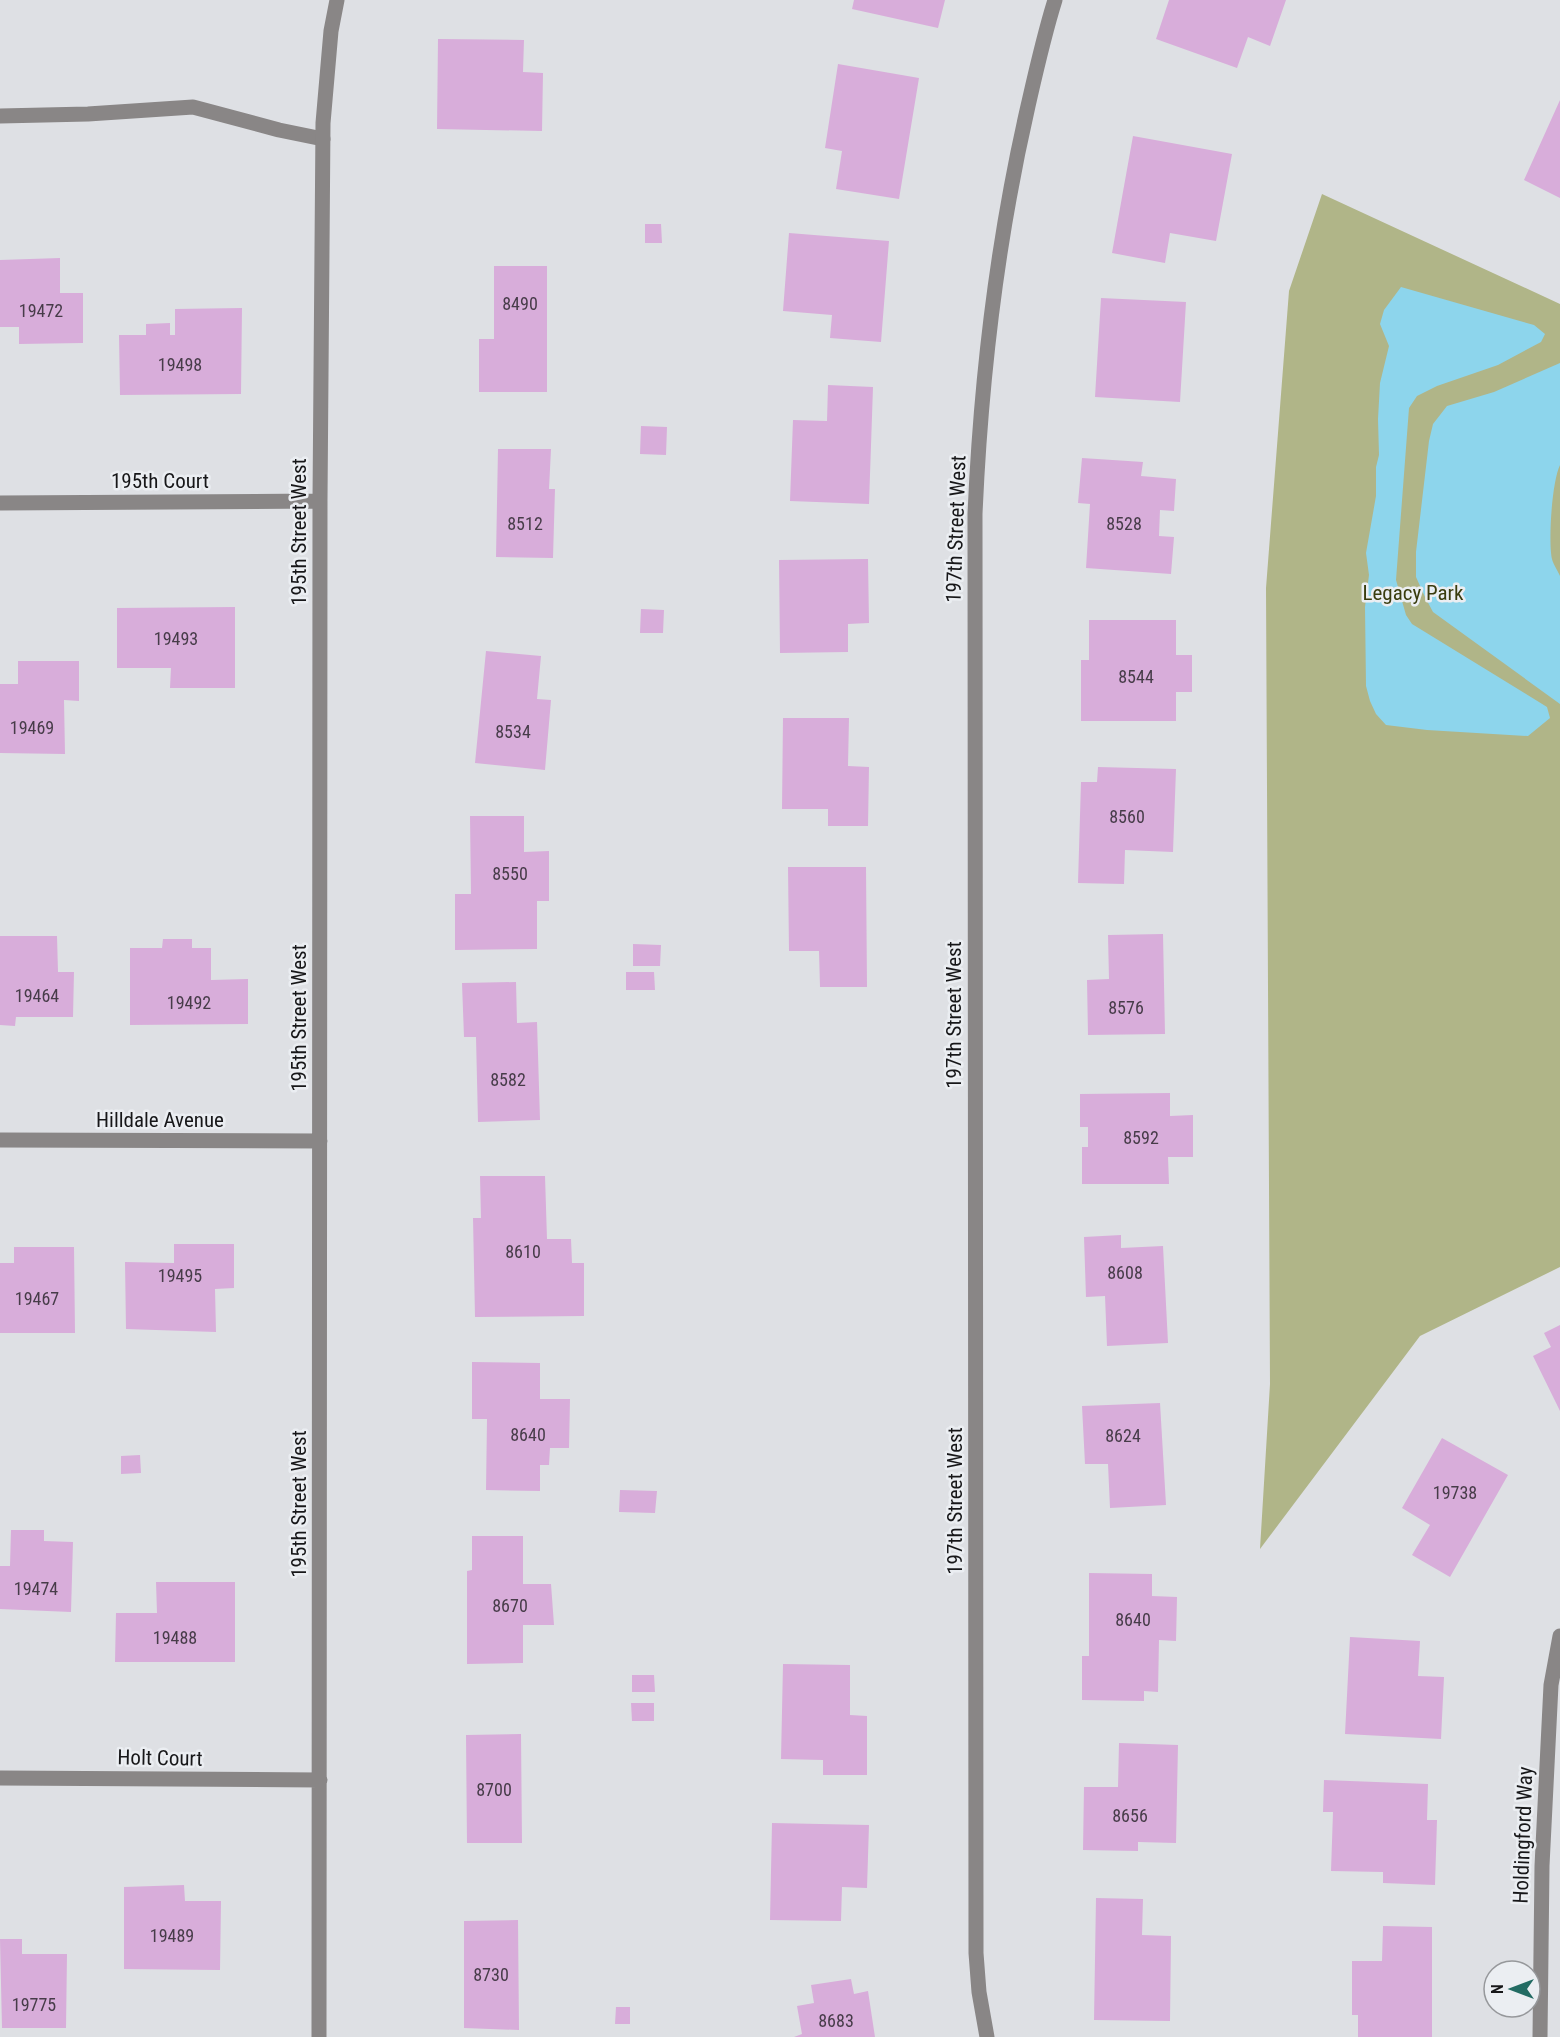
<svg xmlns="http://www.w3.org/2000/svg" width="1560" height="2037" font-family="'Roboto Condensed',sans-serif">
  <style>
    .green { fill: #b0b588 }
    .water { fill: #8dd5ec }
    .building { fill: #d8adda }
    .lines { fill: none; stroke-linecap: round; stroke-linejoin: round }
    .lane { stroke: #898686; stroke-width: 15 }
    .street { stroke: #898686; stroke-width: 15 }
    .labels { text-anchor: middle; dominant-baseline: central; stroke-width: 5; stroke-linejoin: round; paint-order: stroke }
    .number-label { font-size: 18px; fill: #473c49 }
    .street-label { font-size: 21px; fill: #171719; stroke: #ebeef2 }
    .park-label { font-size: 21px; fill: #393c0e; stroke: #ebeef2 }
  </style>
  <rect width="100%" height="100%" fill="#dee0e4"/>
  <path class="green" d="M 1322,194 L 1560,304 L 1560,1267 L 1420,1336 L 1260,1549 L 1270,1384 L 1266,588 L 1289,291 Z"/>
  <path class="water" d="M 1401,287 L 1534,325 L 1545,334 L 1541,342 L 1498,365 L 1437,386 L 1417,396 L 1409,408 L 1396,580 L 1406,615 L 1412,624 L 1547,707 L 1550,718 L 1528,736 L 1427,730 L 1386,725 L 1376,714 L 1370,701 L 1366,686 L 1365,607 L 1369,575 L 1366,553 L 1376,496 L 1376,467 L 1379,455 L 1378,419 L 1380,383 L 1389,346 L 1380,324 L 1384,310 Z
    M 1560,363 L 1560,465 C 1552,481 1548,541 1552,559 C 1553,564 1558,571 1560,576 L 1560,704 L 1433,612 L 1425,597 L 1416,577 L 1416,552 L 1429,441 L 1433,424 L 1447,406 L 1494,392 Z"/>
  <path class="building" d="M 854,0 L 945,0 L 938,28 L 852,9 Z
    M 1169,0 L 1286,0 L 1270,46 L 1248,37 L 1237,68 L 1156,39 Z
    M 438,39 L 524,40 L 523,72 L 543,73 L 542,131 L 437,129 Z
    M 838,64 L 919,78 L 899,199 L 836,189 L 842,151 L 825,148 Z
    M 1560,100 L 1560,198 L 1524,180 Z
    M 1133,136 L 1232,154 L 1216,241 L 1170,233 L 1165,263 L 1112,253 Z
    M 645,224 L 661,224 L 662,243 L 645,243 Z
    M 789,233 L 889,241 L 881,342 L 830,338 L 832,315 L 783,311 Z
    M 60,258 L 60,293 L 83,293 L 83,343 L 19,344 L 19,327 L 0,327 L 0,260 Z
    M 494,266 L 547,266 L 547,392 L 479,392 L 479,339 L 494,339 Z
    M 1101,298 L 1186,302 L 1180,402 L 1095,397 Z
    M 242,308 L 241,394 L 120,395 L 119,335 L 146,335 L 146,324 L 170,323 L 170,335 L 175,335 L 175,309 Z
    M 828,385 L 873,387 L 869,504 L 790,501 L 793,420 L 827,421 Z
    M 641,426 L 667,427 L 666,455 L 640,454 Z
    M 498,449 L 551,449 L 549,489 L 555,489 L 553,558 L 496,557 Z
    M 1082,458 L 1143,462 L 1141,476 L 1176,479 L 1174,511 L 1160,510 L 1159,536 L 1174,537 L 1171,574 L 1086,568 L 1090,504 L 1078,503 Z
    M 868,559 L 869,623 L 848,624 L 848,652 L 780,653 L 779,560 Z
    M 235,607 L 235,688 L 170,688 L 171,668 L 117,668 L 117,608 Z
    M 641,609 L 664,610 L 663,633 L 640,633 Z
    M 1089,620 L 1176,620 L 1176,655 L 1192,655 L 1192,692 L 1176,692 L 1176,721 L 1081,721 L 1081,660 L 1089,660 Z
    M 486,651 L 541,656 L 537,699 L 551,700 L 545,770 L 475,763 Z
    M 18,661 L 79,661 L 79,701 L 64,700 L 65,754 L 0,753 L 0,684 L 18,684 Z
    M 783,718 L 849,718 L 848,766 L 869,767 L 868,826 L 828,826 L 828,809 L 782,809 Z
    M 1098,767 L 1176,769 L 1173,852 L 1125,850 L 1124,884 L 1078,883 L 1081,782 L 1097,782 Z
    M 470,816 L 524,816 L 524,852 L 549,851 L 549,901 L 537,901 L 537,949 L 455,950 L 455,894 L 471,894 Z
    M 788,867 L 866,867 L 867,987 L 820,987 L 819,951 L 789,951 Z
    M 1163,934 L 1165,1034 L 1088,1035 L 1087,980 L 1109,979 L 1108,935 Z
    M 0,936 L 57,936 L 58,972 L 74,972 L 73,1017 L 16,1017 L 15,1026 L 0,1025 Z
    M 163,939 L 192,939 L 192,948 L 211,948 L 211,980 L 248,979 L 248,1024 L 130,1025 L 130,948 L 162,948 Z
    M 633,944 L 661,945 L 660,966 L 633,966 Z
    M 626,972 L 654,972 L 655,990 L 626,990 Z
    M 516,982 L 517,1023 L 537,1022 L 540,1120 L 478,1122 L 476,1037 L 464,1037 L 462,983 Z
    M 1170,1093 L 1170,1116 L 1193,1115 L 1193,1157 L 1168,1157 L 1169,1184 L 1082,1184 L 1082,1147 L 1088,1147 L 1088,1127 L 1080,1127 L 1080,1094 Z
    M 480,1176 L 545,1176 L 547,1239 L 571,1239 L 572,1263 L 584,1263 L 584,1316 L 475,1317 L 473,1218 L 481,1218 Z
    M 1121,1235 L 1121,1248 L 1163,1246 L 1168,1343 L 1107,1346 L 1105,1296 L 1086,1297 L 1084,1237 Z
    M 174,1244 L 234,1244 L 234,1288 L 215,1289 L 216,1332 L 126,1329 L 125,1262 L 174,1263 Z
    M 14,1247 L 74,1247 L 75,1333 L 0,1333 L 0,1263 L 14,1263 Z
    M 1560,1325 L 1560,1411 L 1533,1356 L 1551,1347 L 1544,1333 Z
    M 472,1362 L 540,1363 L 540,1399 L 570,1399 L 569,1448 L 550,1448 L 549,1465 L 540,1465 L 540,1491 L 486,1490 L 487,1419 L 472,1419 Z
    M 1160,1403 L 1166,1505 L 1110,1508 L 1108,1464 L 1085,1464 L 1082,1406 Z
    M 1442,1438 L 1508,1475 L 1450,1577 L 1412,1555 L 1430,1525 L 1402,1508 Z
    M 140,1455 L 141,1473 L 121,1474 L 121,1456 Z
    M 620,1490 L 657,1491 L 655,1513 L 619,1512 Z
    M 11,1530 L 44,1530 L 44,1541 L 73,1542 L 71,1612 L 0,1609 L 0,1566 L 10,1566 Z
    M 472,1536 L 523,1536 L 523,1584 L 551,1584 L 554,1625 L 523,1625 L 523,1663 L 467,1664 L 467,1571 L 472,1570 Z
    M 1089,1573 L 1152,1574 L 1152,1596 L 1177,1597 L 1176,1641 L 1159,1640 L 1158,1692 L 1144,1691 L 1144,1701 L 1082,1700 L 1082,1656 L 1089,1656 Z
    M 156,1582 L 235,1582 L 235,1662 L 115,1662 L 116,1613 L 157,1613 Z
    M 1350,1637 L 1420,1641 L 1418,1676 L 1444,1677 L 1441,1739 L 1345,1734 Z
    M 783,1664 L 850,1665 L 850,1715 L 867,1716 L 867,1775 L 823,1775 L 823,1760 L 781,1759 Z
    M 632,1675 L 654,1675 L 655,1692 L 632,1692 Z
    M 631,1703 L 654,1703 L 654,1721 L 632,1721 Z
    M 521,1734 L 522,1843 L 467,1843 L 466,1735 Z
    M 1119,1743 L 1178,1745 L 1176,1843 L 1138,1842 L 1138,1851 L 1083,1850 L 1084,1787 L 1118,1787 Z
    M 1324,1780 L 1428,1784 L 1427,1820 L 1437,1820 L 1435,1885 L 1383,1883 L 1383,1872 L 1331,1871 L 1333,1812 L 1323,1812 Z
    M 772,1823 L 869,1825 L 867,1888 L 842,1887 L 841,1921 L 770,1920 Z
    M 184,1885 L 185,1901 L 221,1901 L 220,1970 L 124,1969 L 124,1887 Z
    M 1096,1898 L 1143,1899 L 1142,1935 L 1171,1936 L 1170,2021 L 1094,2020 Z
    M 518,1920 L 519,2030 L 464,2028 L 464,1921 Z
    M 1383,1926 L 1432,1927 L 1432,2037 L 1358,2037 L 1358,2015 L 1352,2015 L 1352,1961 L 1382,1961 Z
    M 0,1939 L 22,1939 L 22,1954 L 67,1954 L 66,2028 L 2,2028 Z
    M 851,1979 L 854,1994 L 868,1991 L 875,2037 L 794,2037 L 802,2034 L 797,2006 L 814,2003 L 811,1985 Z
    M 616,2007 L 630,2007 L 630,2024 L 615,2024 Z"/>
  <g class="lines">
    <path class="lane" d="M 0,116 L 88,114 L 193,107 L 279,130 L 323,139"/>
    <path class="street" d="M 0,503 L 320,501
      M 0,1140 L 320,1141
      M 0,1778 L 320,1780
      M 319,2037 L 320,501 L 323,123 L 331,31 L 337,0
      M 987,2037 L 979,1992 L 976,1953 L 975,514 C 981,376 997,241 1028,106 C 1036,71 1044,35 1055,0
      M 1540,2037 L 1542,1866 L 1551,1685 L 1560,1636"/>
  </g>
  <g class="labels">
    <g class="number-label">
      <text x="520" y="303">8490</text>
      <text x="41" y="310">19472</text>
      <text x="180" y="364">19498</text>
      <text x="525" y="523">8512</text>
      <text x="1124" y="523">8528</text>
      <text x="176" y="638">19493</text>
      <text x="1136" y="676">8544</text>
      <text x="32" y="727">19469</text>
      <text x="513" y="731">8534</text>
      <text x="1127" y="816">8560</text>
      <text x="510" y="873">8550</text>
      <text x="37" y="995">19464</text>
      <text x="189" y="1002">19492</text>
      <text x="1126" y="1007">8576</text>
      <text x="508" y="1079">8582</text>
      <text x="1141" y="1137">8592</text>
      <text x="523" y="1251">8610</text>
      <text x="1125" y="1272">8608</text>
      <text x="180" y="1275">19495</text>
      <text x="37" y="1298">19467</text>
      <text x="528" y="1434">8640</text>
      <text x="1123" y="1435">8624</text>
      <text x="1455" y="1492">19738</text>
      <text x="36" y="1588">19474</text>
      <text x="510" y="1605">8670</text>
      <text x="1133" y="1619">8640</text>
      <text x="175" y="1637">19488</text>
      <text x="494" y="1789">8700</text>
      <text x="1130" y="1815">8656</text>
      <text x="172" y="1935">19489</text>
      <text x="491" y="1974">8730</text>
      <text x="34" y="2004">19775</text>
      <text x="836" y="2020">8683</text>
    </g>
    <g class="street-label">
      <text x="160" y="481">195th Court</text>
      <text transform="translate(956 529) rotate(-88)">197th Street West</text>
      <text transform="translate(299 532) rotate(-90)">195th Street West</text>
      <text transform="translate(954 1015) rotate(-90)">197th Street West</text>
      <text transform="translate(299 1018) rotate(-90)">195th Street West</text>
      <text x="160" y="1120">Hilldale Avenue</text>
      <text transform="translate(955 1501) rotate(-90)">197th Street West</text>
      <text transform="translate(299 1504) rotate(-90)">195th Street West</text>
      <text transform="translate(160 1758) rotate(1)">Holt Court</text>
      <text transform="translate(1523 1835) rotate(-88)">Holdingford Way</text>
    </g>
    <g class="park-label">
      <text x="1413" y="593">Legacy Park</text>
    </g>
  </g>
  <g transform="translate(1512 1989) rotate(270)"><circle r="28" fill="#ebeef2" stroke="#96989b" stroke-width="1.5"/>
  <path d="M0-4.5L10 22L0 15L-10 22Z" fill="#226b63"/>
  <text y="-9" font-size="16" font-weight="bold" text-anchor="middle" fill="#171719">N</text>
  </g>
</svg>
